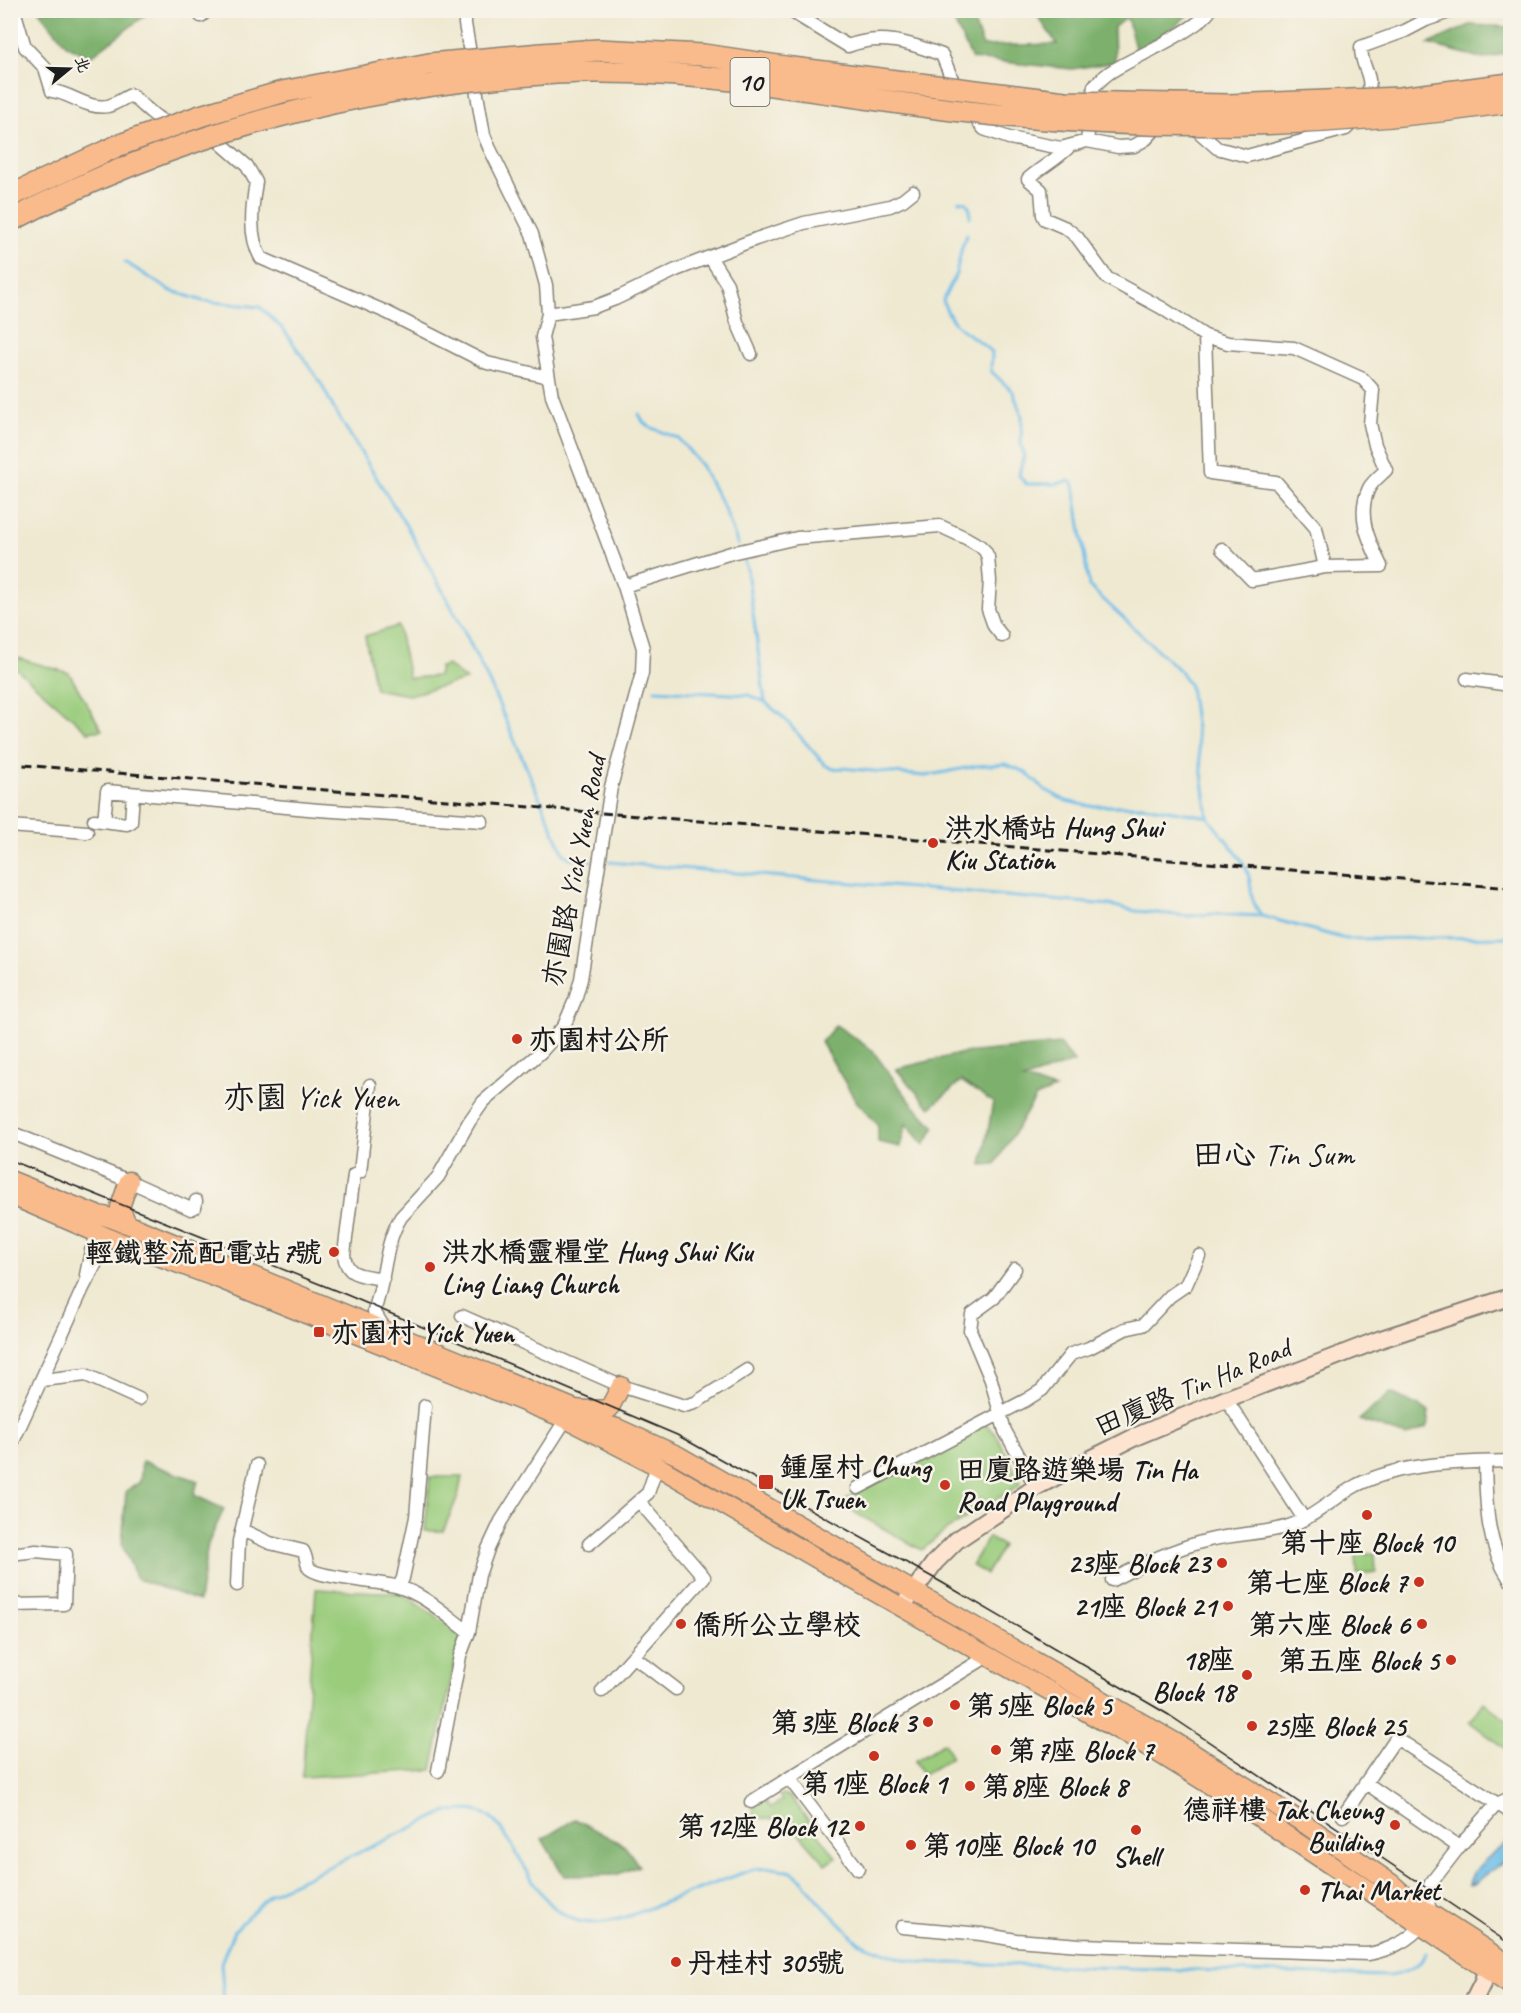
<svg xmlns="http://www.w3.org/2000/svg" width="1521" height="2013" font-family="Caveat,'LXGW WenKai TC',sans-serif">
  <style>
    .green { fill: #9acc7c; stroke: #5b744c; stroke-width: 1.5 }
    .forest { fill: #7bb06c; stroke: #4c6644; stroke-width: 1.5 }
    .water { fill: #6dbde8; stroke: #446c82; stroke-width: 1.5 }
    .lines { fill: none; stroke-linecap: round; stroke-linejoin: round }
    .stream { stroke: #6dbde8; stroke-width: 3 }
    .street-casing { stroke: #868276; stroke-width: 15 }
    .secondary-casing { stroke: #868276; stroke-width: 20 }
    .primary-casing { stroke: #868276; stroke-width: 21 }
    .street { stroke: #fff; stroke-width: 12 }
    .secondary { stroke: #fde4d1; stroke-width: 16 }
    .primary { stroke: #fabb8c; stroke-width: 18 }
    .tram { stroke: #1c1c1c; stroke-width: 1.5 }
    .rail { stroke: #1c1c1c; stroke-width: 3; stroke-dasharray: 9 4.5; stroke-linecap: butt }
    .highway-bridge-casing { stroke: #868276; stroke-width: 24; stroke-linecap: butt }
    .highway-bridge { stroke: #fabb8c; stroke-width: 21 }
    .poi-dot { fill: #c8321e; stroke: #f7f3e8; stroke-width: 2 }
    .labels { text-anchor: middle; dominant-baseline: central; stroke-width: 5; stroke-linejoin: round; paint-order: stroke }
    .shield { fill: #f7f3e8; stroke: #5e5c59; stroke-width: 1.5 }
    .shield-label { font-size: 27px; font-weight: bold; fill: #1c1c1c }
    .poi-label { font-size: 28px; font-weight: bold; fill: #1c1c1c; stroke: #f7f3e8; text-anchor: start }
    .street-label { font-size: 28px; fill: #1c1c1c; stroke: #f7f3e8 }
    .quarter-label { font-size: 32px; fill: #1c1c1c; stroke: #f7f3e8 }
  </style>
  <rect width="100%" height="100%" fill="#f7f3e8"/>
  <filter id="ink" filterUnits="userSpaceOnUse"><feTurbulence type="fractalNoise" baseFrequency=".0167" numOctaves="2"/><feDisplacementMap in="SourceGraphic" scale="12" xChannelSelector="R" yChannelSelector="G"/><feConvolveMatrix kernelMatrix="1 2 1 2 8 2 1 2 1" color-interpolation-filters="sRGB"/></filter>
  <filter id="wash" filterUnits="userSpaceOnUse"><feTurbulence type="fractalNoise" baseFrequency=".008" numOctaves="4" result="noise"/><feDisplacementMap in="SourceGraphic" scale="24" xChannelSelector="R" yChannelSelector="G"/><feGaussianBlur stdDeviation="1.35" result="paint"/><feColorMatrix in="noise" values="0 0 0 0 0 0 0 0 0 0 0 0 0 0 0 0 0 1.4 0 .05"/><feComposite in="paint" operator="in"/></filter>
  <g filter="url(#wash)">
    <rect width="100%" height="100%" fill="#efe9d1"/>
    <path class="green" d="M 398,626 L 409,678 L 438,676 L 440,667 L 448,665 L 466,680 L 409,695 L 375,689 L 365,636 Z
      M 11,656 L 69,673 L 102,730 L 88,732 L 11,664 Z
      M 986,1424 L 996,1434 L 1021,1483 L 1017,1487 L 946,1530 L 922,1550 L 843,1506 L 844,1501 L 857,1492 Z
      M 430,1477 L 462,1477 L 458,1496 L 443,1531 L 425,1531 Z
      M 988,1537 L 1003,1546 L 986,1574 L 971,1565 Z
      M 1375,1553 L 1376,1572 L 1357,1574 L 1356,1554 Z
      M 316,1589 L 401,1593 L 461,1634 L 432,1770 L 302,1777 Z
      M 1484,1702 L 1510,1723 L 1510,1748 L 1508,1751 L 1470,1722 Z
      M 944,1743 L 952,1757 L 923,1775 L 915,1761 Z
      M 783,1794 L 791,1797 L 836,1857 L 826,1864 L 802,1837 L 781,1819 L 752,1818 L 755,1804 L 764,1799 L 771,1808 L 782,1800 L 779,1795 Z"/>
    <path class="forest" d="M 39,11 L 151,11 L 90,57 L 67,46 Z
      M 1034,11 L 1192,11 L 1173,28 L 1136,52 L 1127,17 L 1114,27 L 1115,62 L 1072,69 L 972,59 L 953,20 L 971,16 L 983,46 L 1057,44 Z
      M 1470,25 L 1510,27 L 1510,52 L 1484,59 L 1428,44 Z
      M 836,1025 L 872,1050 L 913,1105 L 935,1127 L 924,1145 L 906,1124 L 900,1147 L 878,1142 L 878,1125 L 856,1101 L 821,1042 Z
      M 1060,1044 L 1074,1062 L 1023,1080 L 1055,1089 L 1036,1097 L 995,1164 L 982,1165 L 993,1102 L 961,1081 L 930,1108 L 896,1069 L 963,1053 Z
      M 1391,1393 L 1429,1411 L 1427,1428 L 1406,1436 L 1359,1420 Z
      M 142,1461 L 198,1481 L 194,1495 L 224,1509 L 208,1544 L 199,1601 L 137,1579 L 122,1545 L 126,1491 L 140,1482 Z
      M 575,1819 L 625,1846 L 639,1866 L 616,1875 L 564,1876 L 542,1839 Z"/>
    <path class="water" d="M 1510,1840 L 1510,1856 L 1474,1884 L 1469,1885 C 1471,1867 1497,1851 1510,1840 Z"/>
    <g class="lines">
      <path class="stream" d="M 959,201 L 966,202 L 970,209 L 970,217
        M 967,234 L 962,247 L 956,274 L 943,300 C 952,332 971,332 992,352 L 991,371 L 1013,392 L 1022,416 L 1021,444 L 1024,455 L 1019,475 L 1026,484 L 1055,484 L 1069,481 L 1074,485 L 1089,586 L 1180,671 L 1190,686 L 1208,817 C 1219,834 1241,854 1247,871 C 1254,890 1247,897 1262,916
        M 125,262 L 169,290 L 203,301 L 260,307 L 284,330 L 322,385 L 334,409 L 410,532 L 457,617 L 490,684 L 564,854 L 572,859 L 591,861
        M 639,414 L 643,422 L 652,428 L 678,438 L 701,465 L 725,510 L 738,545
        M 742,555 L 747,569 L 765,702
        M 655,690 L 749,695 L 765,702 L 785,719 L 825,765 L 833,769 L 842,768 L 925,776 L 976,766 L 1006,764 L 1025,772 L 1044,789 L 1066,801 L 1089,806 L 1144,806 L 1208,817
        M 609,862 L 1110,905 L 1136,911 L 1188,916 L 1214,914 L 1262,916 L 1346,939 L 1510,937
        M 224,2002 L 221,1963 L 234,1931 L 270,1894 L 448,1811 C 457,1811 468,1809 476,1811 C 521,1821 527,1923 594,1923 C 620,1922 644,1910 668,1901 C 697,1890 725,1879 754,1869 L 775,1868 L 792,1872 L 802,1880 L 823,1906 L 859,1943 L 899,1958 L 920,1962 L 1388,1976 C 1404,1974 1419,1967 1427,1953"/>
    </g>
  </g>
  <g filter="url(#ink)">
    <g class="lines">
      <defs>
        <path id="street" d="M 14,10 L 25,47 L 45,68 L 52,91 C 71,93 88,110 108,106 C 116,104 124,98 131,95 C 158,117 163,131 200,125 L 247,166 L 256,182 C 252,206 248,236 261,258 L 386,312 L 487,363 L 548,377
          M 789,10 L 848,46 C 880,33 911,43 942,55 L 957,91
          M 201,16 L 208,10
          M 1365,104 C 1377,74 1361,72 1361,47 L 1405,31 L 1426,20 L 1455,10
          M 969,111 L 984,129 L 1009,138 L 1061,148 L 1087,141 L 1118,147 L 1134,146 L 1146,139 L 1161,123
          M 1191,125 L 1217,148 L 1247,156 L 1346,129 L 1354,121
          M 1087,141 L 1094,86 C 1100,81 1105,75 1112,71 C 1131,59 1203,27 1210,10
          M 1070,146 C 1058,159 1041,167 1028,179 L 1041,190 L 1043,215 L 1045,219 L 1066,228 L 1077,237 L 1107,278 L 1162,308 L 1205,336 L 1228,343 L 1294,348 L 1363,379 L 1373,390 L 1370,424 L 1375,445 L 1386,470 C 1381,475 1373,481 1369,488 C 1356,515 1369,541 1381,566 L 1325,567 L 1316,528 L 1276,482 L 1210,473 L 1205,336
          M 710,257 L 727,284 L 737,322 L 751,354
          M 548,314 L 594,307 L 615,299 L 676,270 L 756,239 L 804,223 L 890,206 L 903,200 L 913,192
          M 1222,549 L 1252,580 L 1325,567
          M 624,586 L 731,553 L 797,538 L 940,526 L 966,538 L 980,546 L 985,551 L 988,557 L 990,581 L 988,609 L 994,626 L 1002,636
          M 1467,679 L 1510,685
          M 94,820 L 127,824 L 131,822 L 133,794
          M 104,821 L 107,791 L 319,810 L 482,821
          M 10,826 L 87,832
          M 370,1085 L 360,1172 L 354,1175 L 344,1254 C 346,1278 364,1275 383,1279
          M 10,1132 L 129,1181 L 191,1209 L 195,1207 L 196,1201
          M 1015,1269 L 994,1298 L 972,1314 L 970,1330 L 991,1380 L 1005,1431 L 1036,1487
          M 86,1275 L 91,1251 L 98,1233
          M 462,1316 L 621,1386 L 684,1406 L 695,1403 L 747,1370
          M 386,1331 L 374,1311 C 386,1279 383,1246 401,1217 L 438,1177 L 469,1122 L 483,1102 L 541,1052 L 564,1026 L 575,1000 L 581,979 L 611,787 L 642,673 L 643,648 L 624,586 L 552,396 L 542,337 L 548,314 L 546,285 L 532,234 L 489,147 L 484,135 L 465,24 L 465,10
          M 42,1380 L 86,1375 L 139,1399
          M 1226,1399 L 1304,1519
          M 10,1448 L 83,1288 L 109,1238
          M 1485,1462 C 1486,1504 1486,1544 1510,1580
          M 858,1488 L 1026,1400 L 1042,1390 L 1071,1354 L 1089,1348 L 1125,1329 L 1143,1325 L 1170,1296 L 1186,1285 L 1199,1256
          M 242,1530 L 270,1543 L 303,1551 C 306,1555 306,1563 309,1568 C 317,1578 383,1582 399,1587 C 425,1595 447,1616 469,1632
          M 589,1544 L 648,1493 L 657,1466
          M 10,1554 L 36,1551 L 66,1554 L 64,1604 L 10,1605
          M 1112,1580 C 1143,1564 1175,1548 1209,1540 C 1234,1534 1261,1534 1286,1527 C 1314,1518 1333,1498 1357,1485 C 1403,1462 1461,1462 1510,1461
          M 237,1585 L 239,1541 L 257,1465
          M 399,1587 L 403,1578 L 416,1517 L 425,1406
          M 633,1656 L 676,1689
          M 602,1691 L 704,1577 L 639,1501
          M 438,1771 L 460,1656 L 469,1632 L 479,1575 L 488,1549 L 501,1521 L 566,1419
          M 1366,1783 L 1459,1847
          M 751,1802 L 789,1778
          M 1343,1816 L 1396,1738 L 1510,1812
          M 858,1869 L 789,1778 L 988,1656
          M 1431,1914 L 1426,1894 L 1431,1883 L 1459,1847 L 1497,1804 L 1510,1798
          M 902,1927 L 981,1934 L 1016,1940 L 1080,1945 L 1368,1954 C 1386,1951 1411,1941 1422,1924"/>
        <path id="secondary" d="M 902,1607 L 935,1562 L 957,1540 L 1036,1487 L 1069,1470 L 1137,1436 L 1226,1399 L 1381,1339 L 1510,1297
          M 1473,2002 L 1483,1982 L 1486,1969"/>
        <path id="primary" d="M 10,1180 L 97,1215 C 107,1215 117,1221 127,1224 L 575,1409 L 587,1410 L 609,1409
          M 10,1195 L 109,1238 L 217,1278 L 566,1419 L 657,1466 L 850,1578 L 1152,1749 L 1220,1791 L 1510,1985
          M 127,1224 L 120,1207 L 129,1181
          M 609,1409 L 621,1386
          M 581,1410 L 598,1422 L 617,1428 L 679,1456 L 1175,1742 L 1308,1826 L 1392,1884 L 1411,1901 L 1510,1965"/>
      </defs>
      <use href="#street" class="street-casing"/>
      <use href="#secondary" class="secondary-casing"/>
      <use href="#primary" class="primary-casing"/>
      <use href="#street" class="street"/>
      <use href="#secondary" class="secondary"/>
      <use href="#primary" class="primary"/>
      <path class="tram" d="M 10,1160 L 347,1295 L 677,1435 L 941,1582 L 1169,1715 L 1510,1944"/>
      <path class="rail" d="M 10,764 L 1510,888"/>
      <defs>
        <path id="highway-bridge" d="M 10,196 L 117,146 L 200,116 L 282,92 L 429,64 L 541,54 L 598,50 L 704,55 L 792,68 L 1065,102 L 1229,105 L 1400,98 L 1510,84
          M 10,221 C 163,141 322,94 493,78 C 529,75 565,71 600,72 C 734,72 865,102 997,115 C 1168,131 1341,127 1510,102"/>
      </defs>
      <use href="#highway-bridge" class="highway-bridge-casing"/>
      <use href="#highway-bridge" class="highway-bridge"/>
    </g>
  </g>
  <g class="poi-dot">
    <circle cx="933" cy="843" r="6"/>
    <circle cx="517" cy="1039" r="6"/>
    <circle cx="334" cy="1252" r="6"/>
    <circle cx="430" cy="1267" r="6"/>
    <rect x="313" y="1326" width="12" height="12" rx="3"/>
    <rect x="758" y="1474" width="16" height="16" rx="3"/>
    <circle cx="945" cy="1485" r="6"/>
    <circle cx="1367" cy="1515" r="6"/>
    <circle cx="1222" cy="1563" r="6"/>
    <circle cx="1419" cy="1582" r="6"/>
    <circle cx="1228" cy="1606" r="6"/>
    <circle cx="681" cy="1624" r="6"/>
    <circle cx="1422" cy="1624" r="6"/>
    <circle cx="1451" cy="1660" r="6"/>
    <circle cx="1247" cy="1675" r="6"/>
    <circle cx="955" cy="1705" r="6"/>
    <circle cx="928" cy="1722" r="6"/>
    <circle cx="1252" cy="1726" r="6"/>
    <circle cx="996" cy="1750" r="6"/>
    <circle cx="874" cy="1756" r="6"/>
    <circle cx="970" cy="1786" r="6"/>
    <circle cx="1395" cy="1825" r="6"/>
    <circle cx="860" cy="1826" r="6"/>
    <circle cx="1136" cy="1830" r="6"/>
    <circle cx="911" cy="1845" r="6"/>
    <circle cx="1305" cy="1890" r="6"/>
    <circle cx="676" cy="1962" r="6"/>
  </g>
  <g class="labels">
    <rect class="shield" x="730.5" y="58" width="39" height="48" rx="4.5"/>
    <g class="shield-label">
      <text x="750" y="82">10</text>
    </g>
    <g class="poi-label">
      <text x="945" y="827">洪水橋站 Hung Shui<tspan x="945" dy="32">Kiu Station</tspan></text>
      <text x="529" y="1039">亦園村公所</text>
      <text x="442" y="1251">洪水橋靈糧堂 Hung Shui Kiu<tspan x="442" dy="32">Ling Liang Church</tspan></text>
      <text x="322" y="1252" text-anchor="end">輕鐵整流配電站7號</text>
      <text x="331" y="1332">亦園村 Yick Yuen</text>
      <text x="780" y="1466">鍾屋村 Chung<tspan x="780" dy="32">Uk Tsuen</tspan></text>
      <text x="957" y="1469">田廈路遊樂場 Tin Ha<tspan x="957" dy="32">Road Playground</tspan></text>
      <text x="1367" y="1542" text-anchor="middle">第十座 Block 10</text>
      <text x="1210" y="1563" text-anchor="end">23座 Block 23</text>
      <text x="1407" y="1582" text-anchor="end">第七座 Block 7</text>
      <text x="1216" y="1606" text-anchor="end">21座 Block 21</text>
      <text x="693" y="1624">僑所公立學校</text>
      <text x="1410" y="1624" text-anchor="end">第六座 Block 6</text>
      <text x="1235" y="1659" text-anchor="end">18座<tspan x="1235" dy="32">Block 18</tspan></text>
      <text x="1439" y="1660" text-anchor="end">第五座 Block 5</text>
      <text x="967" y="1705">第5座 Block 5</text>
      <text x="916" y="1722" text-anchor="end">第3座 Block 3</text>
      <text x="1264" y="1726">25座 Block 25</text>
      <text x="1008" y="1750">第7座 Block 7</text>
      <text x="874" y="1783" text-anchor="middle">第1座 Block 1</text>
      <text x="982" y="1786">第8座 Block 8</text>
      <text x="1383" y="1809" text-anchor="end">德祥樓 Tak Cheung<tspan x="1383" dy="32">Building</tspan></text>
      <text x="848" y="1826" text-anchor="end">第12座 Block 12</text>
      <text x="923" y="1845">第10座 Block 10</text>
      <text x="1136" y="1856" text-anchor="middle">Shell</text>
      <text x="1317" y="1890">Thai Market</text>
      <text x="688" y="1962">丹桂村 305號</text>
    </g>
    <g class="street-label">
      <text transform="translate(574 871) rotate(-79)">亦園路 Yick Yuen Road</text>
      <text transform="translate(1192 1387) rotate(-23)">田廈路 Tin Ha Road</text>
    </g>
    <g class="quarter-label">
      <text x="311" y="1097">亦園 Yick Yuen</text>
      <text x="1273" y="1154">田心 Tin Sum</text>
    </g>
  </g>
  <rect width="1521" height="2013" fill="none" stroke="#f7f3e8" stroke-width="36"/>
  <g transform="translate(69 69) rotate(71)" stroke="#f7f3e8" stroke-width="4.5" paint-order="stroke">
  <path d="M0-4.5L10 22L0 15L-10 22Z" fill="#1c1c1c"/>
  <text y="-9" font-size="16" font-weight="bold" text-anchor="middle" fill="#1c1c1c">北</text>
  </g>
</svg>
